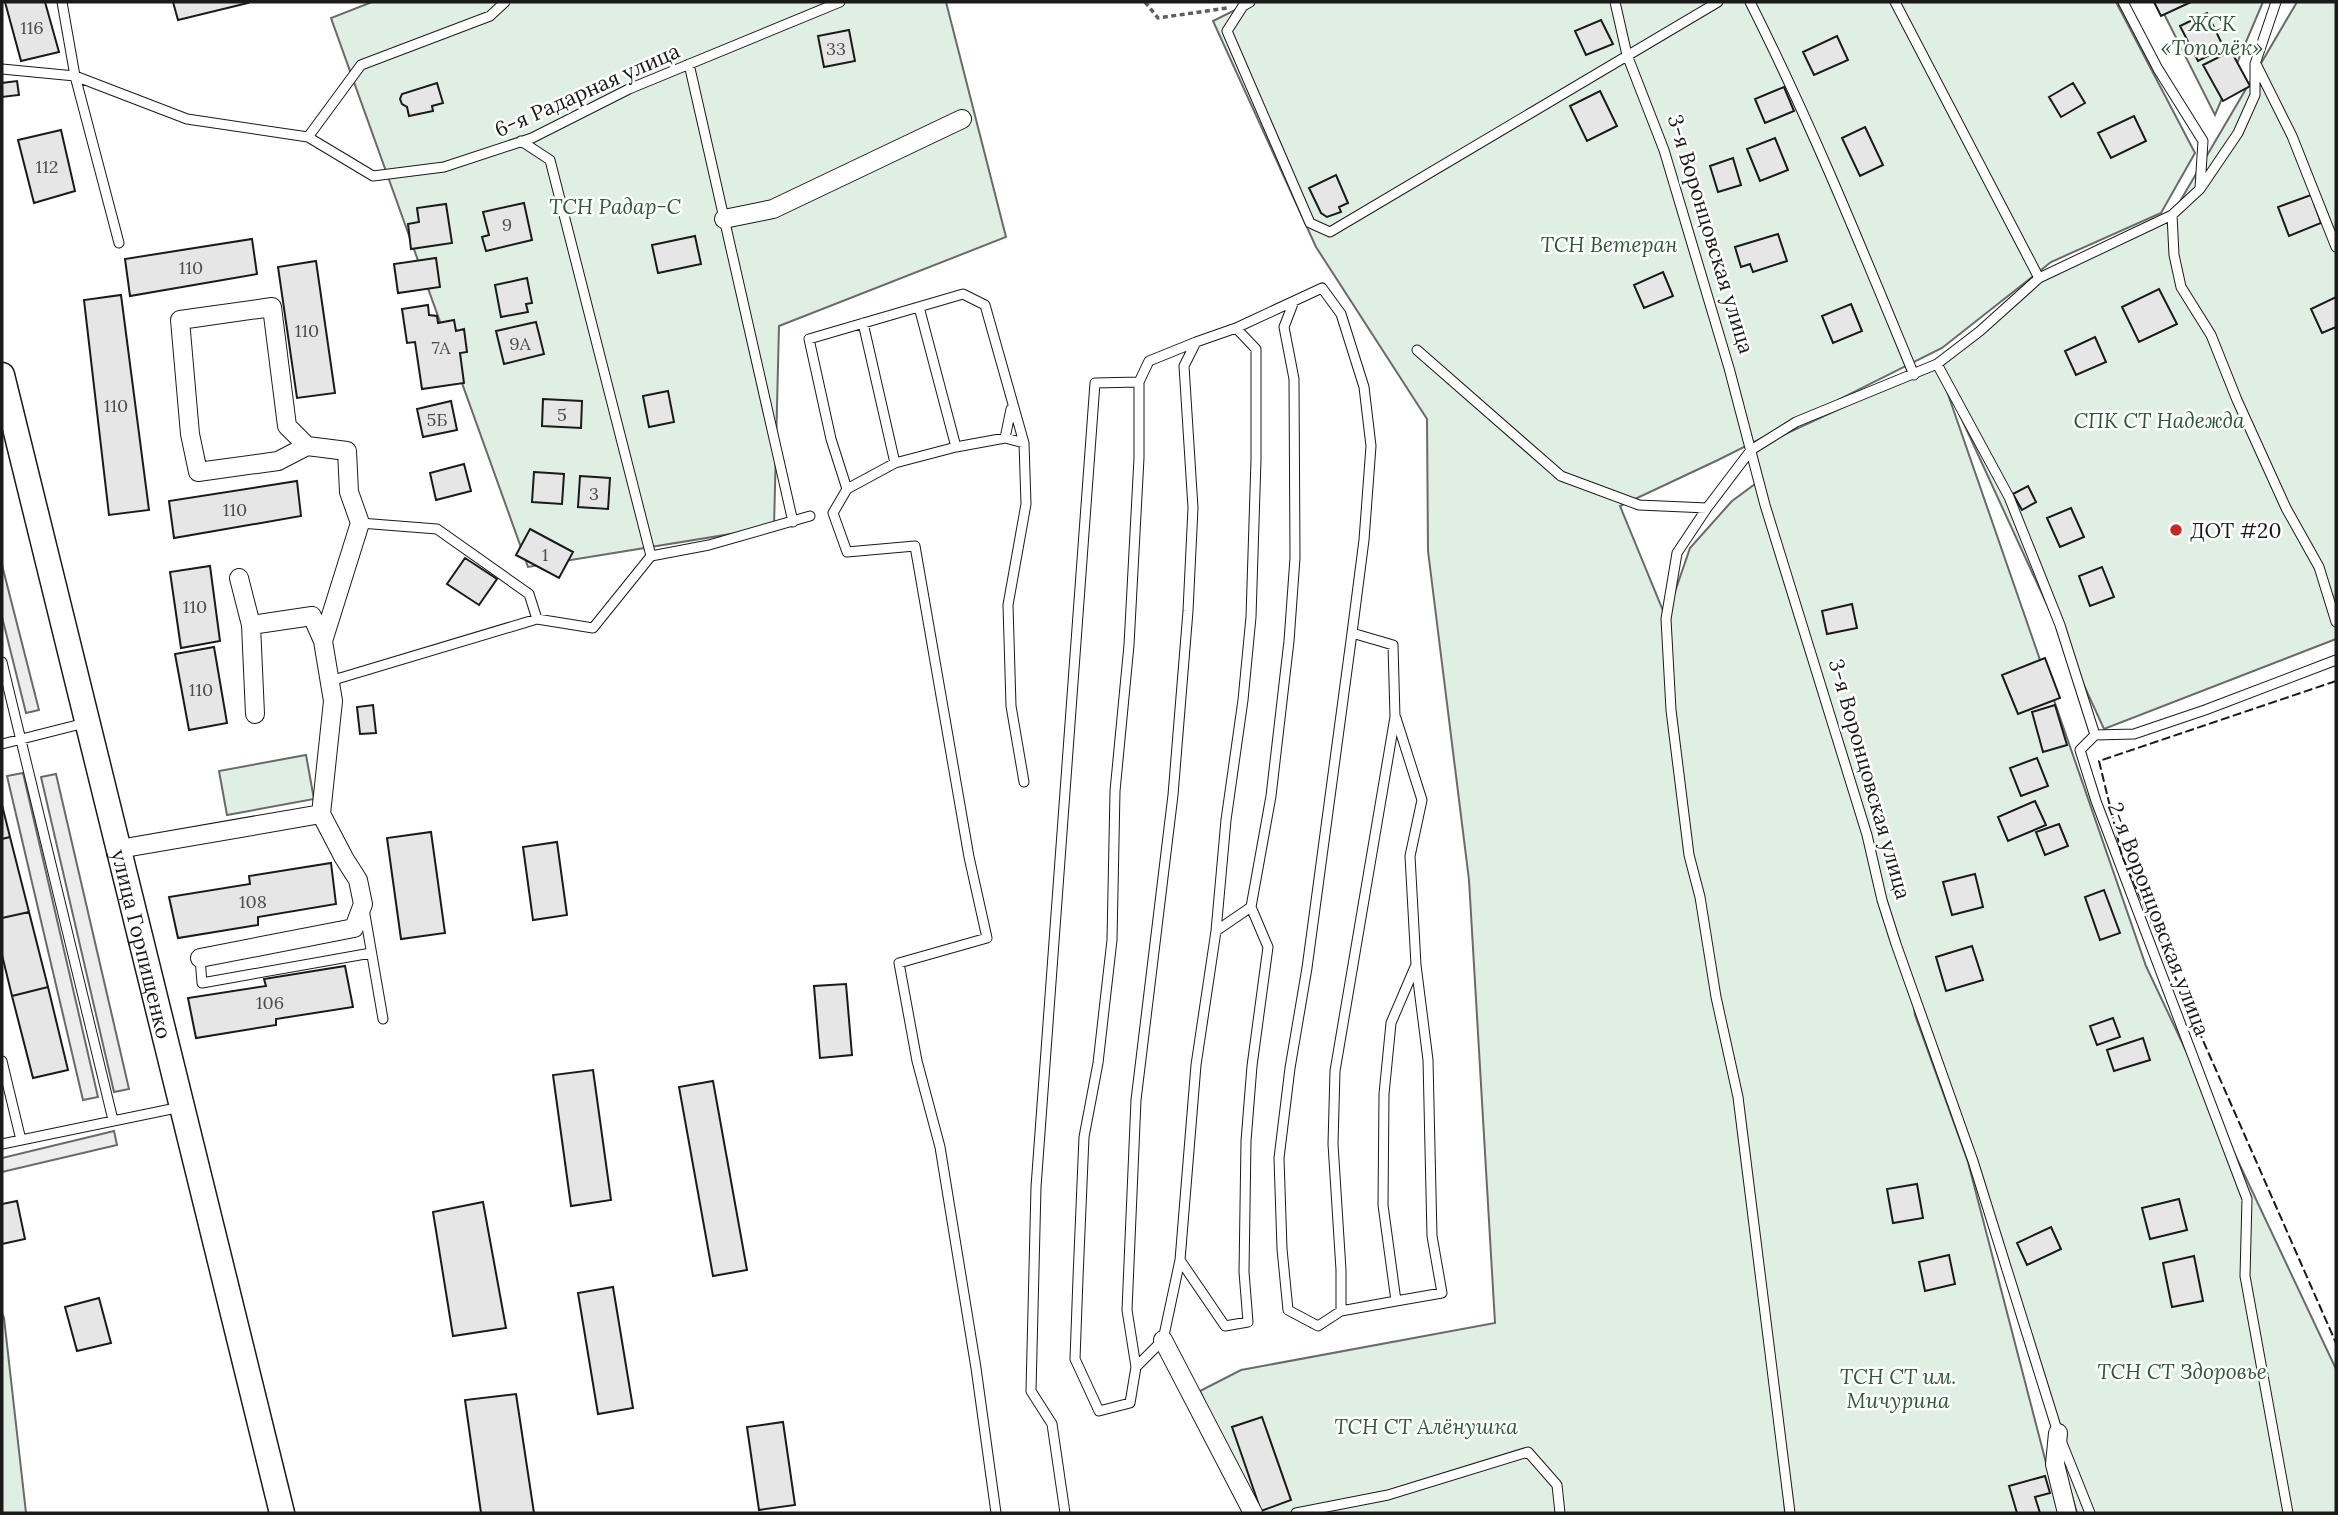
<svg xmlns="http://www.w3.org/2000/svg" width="2338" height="1515" font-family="Lora,serif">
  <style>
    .green { fill: #e0efe3; stroke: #6a6a6a; stroke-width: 2 }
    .parking { fill: #ededed; stroke: #6a6a6a; stroke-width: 2 }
    .building { fill: #e6e6e6; stroke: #1a1a1a; stroke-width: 2 }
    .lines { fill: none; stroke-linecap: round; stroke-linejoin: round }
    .service-casing { stroke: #1a1a1a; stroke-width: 11 }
    .minor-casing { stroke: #1a1a1a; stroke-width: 20 }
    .secondary-casing { stroke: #1a1a1a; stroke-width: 27 }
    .path { stroke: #5f5f5f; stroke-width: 3.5; stroke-dasharray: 5 3.5; stroke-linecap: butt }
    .service { stroke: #fff; stroke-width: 9 }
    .minor { stroke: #fff; stroke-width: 18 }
    .secondary { stroke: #fff; stroke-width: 24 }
    .fence { stroke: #1a1a1a; stroke-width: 2; stroke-dasharray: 9 3.5; stroke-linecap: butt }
    .poi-dot { fill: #c62828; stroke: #fff; stroke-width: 2.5 }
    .labels { text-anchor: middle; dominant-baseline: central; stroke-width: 5; stroke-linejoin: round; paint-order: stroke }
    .number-label { font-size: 18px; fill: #4d4d4d }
    .park-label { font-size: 21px; font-style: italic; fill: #2b5a34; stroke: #fff }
    .street-label { font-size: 21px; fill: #1a1a1a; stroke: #fff }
    .poi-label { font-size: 21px; fill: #1a1a1a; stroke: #fff; text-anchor: start }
  </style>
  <rect width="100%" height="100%" fill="#fff"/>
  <path class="green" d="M 372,2 L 946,2 L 1006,237 L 779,326 L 774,527 L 528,567 L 331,18 Z
    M 1251,2 L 2116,2 L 2195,153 L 2161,213 L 2051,262 L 1942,348 L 1718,460 L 1620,506 L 1666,618 L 1690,548 L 1732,501 L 1759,481 L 1751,450 L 1937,364 L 2039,278 L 2172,215 L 2297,2 L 2336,2 L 2336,639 L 2104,729 L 1941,374 L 2146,966 L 2336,1369 L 2336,1513 L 2077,1513 L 1998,1243 L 1913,1000 L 1915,1015 L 1968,1162 L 2059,1513 L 1789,1513 L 1781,1456 L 1785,1513 L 1255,1513 L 1200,1391 L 1241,1370 L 1495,1323 L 1469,880 L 1428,551 L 1427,419 L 1316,247 L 1213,21 Z
    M 2158,2 L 2263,2 L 2215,115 Z
    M 306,755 L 314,799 L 227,815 L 219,771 Z
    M 2,1313 L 4,1318 L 26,1513 L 2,1513 Z"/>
  <path class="parking" d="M 2,565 L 39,710 L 26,713 L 2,617 Z
    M 23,773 L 98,1097 L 83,1100 L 7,776 Z
    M 56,774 L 129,1089 L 114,1092 L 41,777 Z
    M 114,1131 L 117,1145 L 2,1172 L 2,1158 Z"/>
  <path class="building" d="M 5,2 L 45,2 L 59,52 L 21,61 Z
    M 173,2 L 248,2 L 248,3 L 178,20 Z
    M 2154,2 L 2191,2 L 2161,16 Z
    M 2207,13 L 2224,48 L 2198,61 L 2180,26 Z
    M 1601,20 L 1613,44 L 1586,55 L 1575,31 Z
    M 849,30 L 855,61 L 824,67 L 818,36 Z
    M 1837,36 L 1848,60 L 1814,75 L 1803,52 Z
    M 2231,51 L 2250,86 L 2223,101 L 2203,65 Z
    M 17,81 L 19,95 L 2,97 L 2,83 Z
    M 437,83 L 443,103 L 432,106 L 433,111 L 409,116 L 407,107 L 402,104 L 400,99 L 402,94 Z
    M 2073,83 L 2085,103 L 2061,117 L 2049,97 Z
    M 1784,87 L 1794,111 L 1765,123 L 1755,99 Z
    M 1600,91 L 1617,126 L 1587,141 L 1570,106 Z
    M 2134,116 L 2146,141 L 2111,158 L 2098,133 Z
    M 1865,127 L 1883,165 L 1860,176 L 1842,138 Z
    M 61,130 L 75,191 L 34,203 L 18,140 Z
    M 1775,138 L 1788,170 L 1760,181 L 1747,149 Z
    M 1733,158 L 1741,185 L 1718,192 L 1710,166 Z
    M 1336,175 L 1348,203 L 1339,207 L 1341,212 L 1327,217 L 1321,213 L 1309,188 Z
    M 2311,195 L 2321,223 L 2289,236 L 2278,207 Z
    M 524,203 L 532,240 L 486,251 L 482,237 L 489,235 L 483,212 Z
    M 446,204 L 452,243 L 411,249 L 408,224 L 419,222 L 417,208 Z
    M 1778,234 L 1787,261 L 1753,272 L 1750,264 L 1741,267 L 1735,247 Z
    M 695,236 L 701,264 L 658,273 L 652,245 Z
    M 252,239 L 257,274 L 130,296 L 125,259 Z
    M 436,258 L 440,287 L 398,293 L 394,264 Z
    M 316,261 L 335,393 L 297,398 L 278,267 Z
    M 1663,272 L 1673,296 L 1644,308 L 1634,285 Z
    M 527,278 L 532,303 L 526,304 L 528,312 L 501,317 L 495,285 Z
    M 2159,289 L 2177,324 L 2139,342 L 2122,307 Z
    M 121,295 L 149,510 L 109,515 L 84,300 Z
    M 2336,297 L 2336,327 L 2322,333 L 2311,309 Z
    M 1851,304 L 1862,331 L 1833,343 L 1822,316 Z
    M 428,305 L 429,315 L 437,316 L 438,323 L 454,320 L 456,331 L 464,329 L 467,352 L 460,353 L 464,383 L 422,389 L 415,342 L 407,343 L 402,309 Z
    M 536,322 L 544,354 L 504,364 L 496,331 Z
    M 2095,337 L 2106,362 L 2076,375 L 2065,351 Z
    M 668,391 L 674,422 L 649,427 L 643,396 Z
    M 543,399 L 582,401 L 581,428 L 542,426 Z
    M 451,401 L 457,430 L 423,437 L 417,409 Z
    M 464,464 L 471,491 L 436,500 L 430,473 Z
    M 534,472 L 564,474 L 562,504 L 532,502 Z
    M 580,476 L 610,478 L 608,509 L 578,507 Z
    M 297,481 L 301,516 L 174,538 L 169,501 Z
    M 2028,486 L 2036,502 L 2022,510 L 2013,494 Z
    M 2071,508 L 2084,537 L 2060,547 L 2047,518 Z
    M 530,529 L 573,552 L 559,578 L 516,555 Z
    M 465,558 L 497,579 L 479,605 L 447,584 Z
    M 210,566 L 220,641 L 181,648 L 170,572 Z
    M 2102,567 L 2114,597 L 2090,606 L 2079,576 Z
    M 1852,604 L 1857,628 L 1827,634 L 1822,611 Z
    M 214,647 L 227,723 L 189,730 L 175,654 Z
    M 2045,658 L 2060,698 L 2018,714 L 2002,675 Z
    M 373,705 L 376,733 L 360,734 L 357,707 Z
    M 2055,705 L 2067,745 L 2043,752 L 2032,712 Z
    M 2037,758 L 2048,786 L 2021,796 L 2010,768 Z
    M 2035,801 L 2046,825 L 2008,841 L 1998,817 Z
    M 2,805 L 10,837 L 2,839 Z
    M 2059,824 L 2068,846 L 2045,855 L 2036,832 Z
    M 431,832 L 445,933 L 401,939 L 387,838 Z
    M 10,837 L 29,912 L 2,918 L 2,839 Z
    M 557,842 L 567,915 L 533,920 L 523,847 Z
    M 331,863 L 336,904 L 258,917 L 258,925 L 178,938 L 169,897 L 250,884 L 249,876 Z
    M 1975,874 L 1983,907 L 1952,915 L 1943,882 Z
    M 2104,890 L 2120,933 L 2100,940 L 2085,897 Z
    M 29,912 L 48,987 L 12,996 L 2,955 L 2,918 Z
    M 1972,946 L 1983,980 L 1946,991 L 1936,957 Z
    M 345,966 L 353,1007 L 276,1019 L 276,1025 L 196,1038 L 188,998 L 266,986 L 264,979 Z
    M 846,984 L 852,1055 L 820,1058 L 814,986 Z
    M 48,987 L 68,1070 L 33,1078 L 12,996 Z
    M 2113,1018 L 2120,1037 L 2097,1045 L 2090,1026 Z
    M 2143,1038 L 2150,1060 L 2114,1071 L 2107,1050 Z
    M 593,1070 L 611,1200 L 571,1206 L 553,1075 Z
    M 713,1081 L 747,1270 L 713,1276 L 679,1087 Z
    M 1917,1184 L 1923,1218 L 1893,1223 L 1887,1189 Z
    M 2179,1199 L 2187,1230 L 2150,1239 L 2142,1208 Z
    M 17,1201 L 25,1239 L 2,1244 L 2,1204 Z
    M 483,1202 L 506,1328 L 453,1336 L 433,1212 Z
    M 2051,1227 L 2061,1249 L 2027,1265 L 2017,1243 Z
    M 1949,1255 L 1955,1284 L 1925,1291 L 1919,1262 Z
    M 2194,1256 L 2203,1301 L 2172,1307 L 2163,1263 Z
    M 613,1287 L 633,1408 L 598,1414 L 578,1293 Z
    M 99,1298 L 111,1343 L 77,1351 L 65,1307 Z
    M 516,1394 L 534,1513 L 481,1513 L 465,1400 Z
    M 1262,1417 L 1291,1500 L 1261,1511 L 1232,1427 Z
    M 783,1422 L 795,1505 L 759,1510 L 747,1427 Z
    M 2045,1476 L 2050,1493 L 2035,1497 L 2040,1513 L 2017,1513 L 2009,1486 Z"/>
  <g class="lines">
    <defs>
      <path id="service" d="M 62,2 L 75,76 L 119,243
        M 1250,2 L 1243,6 L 1227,31 L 1310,223 L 1330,232 L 1718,2
        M 1615,2 L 1627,55 L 1664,150 L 1729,368 L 1765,505 L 1867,835 L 1882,900 L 1896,944 L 1973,1161 L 2058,1433 L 2090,1513
        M 1750,2 C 1811,123 1862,249 1914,375
        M 1895,2 L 2039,278
        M 2123,2 L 2158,69 L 2203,141 L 2200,188
        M 689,64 L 793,522
        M 2257,66 L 2292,136 L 2336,247
        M 2,69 L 75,76 L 187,119 L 308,137 L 373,176 L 444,167 L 532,138 L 629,89 L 840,2
        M 308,137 L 361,65 L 490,16 L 505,2
        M 521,141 L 550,160 L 651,556
        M 2172,215 L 2174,255 L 2181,287 L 2211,335 L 2237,400 L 2286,508 L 2319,567 L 2336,622
        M 919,307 L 956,447
        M 863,323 L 895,463
        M 1236,328 L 1294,301
        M 1417,350 L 1561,476 L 1639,505 L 1707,508 L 1751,450 L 1796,422 L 1937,364 L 1980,331 L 2039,278 L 2172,215 L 2200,189 L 2238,133 L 2255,95 L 2255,64 L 2276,2
        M 1937,364 L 2009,497 L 2060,625 L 2095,735
        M 1139,382 L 1149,361 L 1196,342
        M 1005,438 L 1011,409
        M 847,489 L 895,463 L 956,447 L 1005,438 L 1024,443
        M 1707,508 L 1677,553 L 1666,619 L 1671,710 L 1689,855 L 1700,897 L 1716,997 L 1738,1097 L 1790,1513
        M 360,523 L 437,529 L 529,594 L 537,619
        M 2,662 L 113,1120
        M 330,681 L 537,619 L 593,628 L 651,556 L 709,545 L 810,516
        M 1396,718 L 1422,800 L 1410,856 L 1416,965 L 1428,1060 L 1432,1236 L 1442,1293 L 1396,1301
        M 2095,735 L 2080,750 L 2096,801 L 2247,1199 L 2245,1276 L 2288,1513
        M 2095,735 L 2134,734 L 2205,710 L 2336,660
        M 2,744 L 85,723
        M 364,909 L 383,1019
        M 1216,931 L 1251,907
        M 200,958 L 202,983 L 371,953
        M 2,1061 L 21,1140
        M 2,1144 L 181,1107
        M 1341,1311 L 1396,1301 L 1383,1205 L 1384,1094 L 1391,1023 L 1415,967
        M 1136,1367 L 1163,1340 L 1180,1260
        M 996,1513 L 976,1368 L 940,1147 L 917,1061 L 899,963 L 987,938 L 969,857 L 915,546 L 847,552 L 833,513 L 847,489 L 831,439 L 809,339 L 963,294 L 985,305 L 1024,443 L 1026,504 L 1008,605 L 1011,706 L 1024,782
        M 1065,1513 L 1052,1424 L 1031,1391 L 1036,1187 L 1095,383 L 1139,382 L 1139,458 L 1129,645 L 1115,791 L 1112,940 L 1098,1063 L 1084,1137 L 1078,1278 L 1075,1359 L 1099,1411 L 1130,1403 L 1136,1367 L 1127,1310 L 1136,1100 L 1173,795 L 1188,611 L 1193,508 L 1184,366 L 1196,342 L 1236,328 L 1256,349 L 1256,460 L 1251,617 L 1243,700 L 1226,820 L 1216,931 L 1196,1065 L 1180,1260 L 1225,1326 L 1248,1322 L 1244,1272 L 1246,1141 L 1252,1066 L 1268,947 L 1251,907 L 1271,796 L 1289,641 L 1295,558 L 1294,379 L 1284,327 L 1294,301 L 1322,288 L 1341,314 L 1364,387 L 1371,446 L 1364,540 L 1352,633 L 1307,968 L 1290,1068 L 1279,1158 L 1282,1249 L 1288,1310 L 1318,1326 L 1341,1311 L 1341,1270 L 1333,1144 L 1335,1071 L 1395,717 L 1393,645 L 1352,633
        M 1296,1513 L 1388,1495 L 1528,1452 L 1557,1485 L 1560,1513"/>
      <path id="minor" d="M 724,219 L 773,209 L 962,119
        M 307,446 L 278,461 L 198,472 L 190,434 L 180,320 L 272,307 L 287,426 L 307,446 L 347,451 L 349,492 L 360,523 L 323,641
        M 239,578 L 251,625 L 312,616 L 323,641 L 333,701 L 321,814
        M 251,625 L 255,714
        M 119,849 L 321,814 L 344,858 L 358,880 L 363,904 L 354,928 L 200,958
        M 1163,1340 L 1253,1513
        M 2058,1433 L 2055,1464 L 2067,1513"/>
      <g id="secondary">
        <path id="s1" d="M 2,375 L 282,1513"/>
      </g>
    </defs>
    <use href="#service" class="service-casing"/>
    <use href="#minor" class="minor-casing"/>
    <use href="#secondary" class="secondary-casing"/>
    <path class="path" d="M 1145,2 L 1158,18 L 1227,8"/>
    <use href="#service" class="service"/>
    <use href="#minor" class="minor"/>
    <use href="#secondary" class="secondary"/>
    <path class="fence" d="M 2336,681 L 2099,761 L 2122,856 L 2336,1343"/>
  </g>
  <circle class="poi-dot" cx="2176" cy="530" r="7"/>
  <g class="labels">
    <g class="number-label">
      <text x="32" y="27">116</text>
      <text x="836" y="48">33</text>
      <text x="47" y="166">112</text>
      <text x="507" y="224">9</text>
      <text x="191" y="267">110</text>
      <text x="307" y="330">110</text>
      <text x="520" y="343">9А</text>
      <text x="441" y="347">7А</text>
      <text x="116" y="405">110</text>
      <text x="562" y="414">5</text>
      <text x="437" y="419">5Б</text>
      <text x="594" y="493">3</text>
      <text x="235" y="509">110</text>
      <text x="545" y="554">1</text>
      <text x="195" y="606">110</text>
      <text x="201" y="689">110</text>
      <text x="253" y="901">108</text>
      <text x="270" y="1002">106</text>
    </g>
    <g class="park-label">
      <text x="2212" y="23">ЖСК<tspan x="2212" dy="24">«Тополёк»</tspan></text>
      <text x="615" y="206">ТСН Радар-С</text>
      <text x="1609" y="244">ТСН Ветеран</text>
      <text x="2159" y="420">СПК СТ Надежда</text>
      <text x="2182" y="1371">ТСН СТ Здоровье</text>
      <text x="1898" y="1376">ТСН СТ им.<tspan x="1898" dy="24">Мичурина</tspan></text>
      <text x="1426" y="1426">ТСН СТ Алёнушка</text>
    </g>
    <g class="street-label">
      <text transform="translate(587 90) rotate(-24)">6-я Радарная улица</text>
      <text transform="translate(1711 234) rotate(73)">3-я Воронцовская улица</text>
      <text transform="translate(1870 779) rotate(74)">3-я Воронцовская улица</text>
      <text transform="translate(2159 919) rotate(69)">2-я Воронцовская улица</text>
      <text stroke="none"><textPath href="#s1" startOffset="586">улица Горпищенко</textPath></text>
    </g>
    <g class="poi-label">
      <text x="2190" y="530">ДОТ #20</text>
    </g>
  </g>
  <rect width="2338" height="1515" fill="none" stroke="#1a1a1a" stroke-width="7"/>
</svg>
